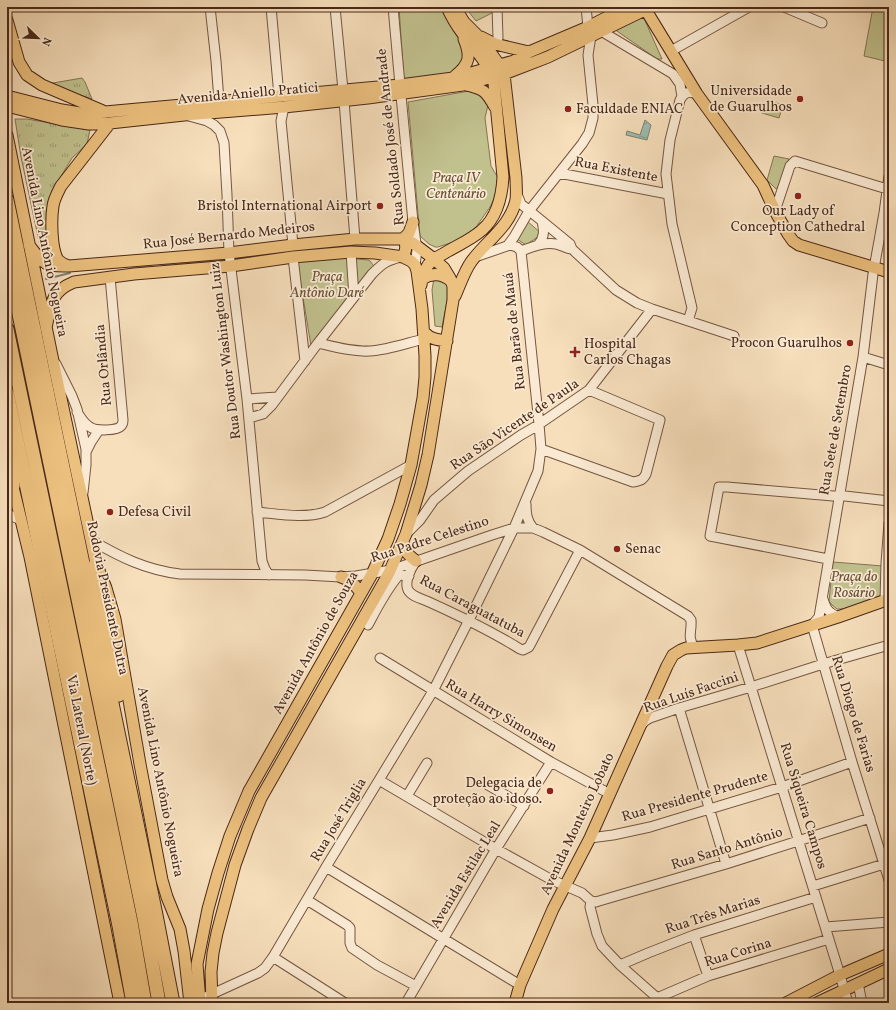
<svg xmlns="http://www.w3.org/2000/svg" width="896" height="1010" font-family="Vollkorn,serif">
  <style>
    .grass { fill: url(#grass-tufts); stroke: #867453 }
    .green { fill: #c1c18e; stroke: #867453 }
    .water { fill: url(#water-ripples); stroke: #7c8174 }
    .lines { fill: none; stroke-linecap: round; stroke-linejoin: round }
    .stream { stroke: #7c8174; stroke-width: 2 }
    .minor-casing { stroke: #755641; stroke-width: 11 }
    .major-casing { stroke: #4a2818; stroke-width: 13 }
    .highway-casing { stroke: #4a2818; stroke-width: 15 }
    .minor { stroke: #faead3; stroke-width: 9 }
    .major { stroke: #ecc07e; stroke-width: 11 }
    .highway { stroke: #ecc07e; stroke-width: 13 }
    .poi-dot { fill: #8f2418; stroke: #faead3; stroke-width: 1.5 }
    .labels { text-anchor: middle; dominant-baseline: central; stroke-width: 3.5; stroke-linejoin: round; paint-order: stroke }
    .poi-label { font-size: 14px; fill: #4a2818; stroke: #faead3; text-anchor: end }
    .street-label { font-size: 14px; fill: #4a2818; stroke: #faead3 }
    .park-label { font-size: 14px; font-style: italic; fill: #684e36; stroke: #faead3 }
  </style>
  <defs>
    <pattern id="grass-tufts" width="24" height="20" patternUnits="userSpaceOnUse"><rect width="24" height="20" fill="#c1c18e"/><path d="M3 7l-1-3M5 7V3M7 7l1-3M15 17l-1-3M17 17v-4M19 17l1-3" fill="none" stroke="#9f9d73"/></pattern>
    <pattern id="water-ripples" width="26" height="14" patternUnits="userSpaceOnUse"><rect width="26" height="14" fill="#9dbdb1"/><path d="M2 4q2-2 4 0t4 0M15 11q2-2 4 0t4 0" fill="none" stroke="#829a8f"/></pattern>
  </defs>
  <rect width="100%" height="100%" fill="#f7dfbc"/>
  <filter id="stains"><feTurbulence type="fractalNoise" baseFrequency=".005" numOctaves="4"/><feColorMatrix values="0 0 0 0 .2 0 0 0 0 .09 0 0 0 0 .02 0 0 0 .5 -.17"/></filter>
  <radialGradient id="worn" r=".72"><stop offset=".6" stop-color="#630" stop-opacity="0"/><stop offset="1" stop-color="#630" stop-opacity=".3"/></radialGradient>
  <path class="grass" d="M 82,78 L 85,82 L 92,99 L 48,84 L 46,82 L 53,83 Z
    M 15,119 L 27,119 L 90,130 L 87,144 L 72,158 L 52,191 L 49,207 L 53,259 L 44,253 L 40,246 L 21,157 Z"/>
  <path class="green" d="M 399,7 L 441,7 L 455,33 L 464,46 L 464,63 L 452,74 L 404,81 Z
    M 465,7 L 492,7 L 492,13 L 476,21 Z
    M 873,7 L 889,7 L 889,62 L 864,56 Z
    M 643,16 L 662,59 L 657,59 L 614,29 Z
    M 469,91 L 479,93 L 485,98 L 488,105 L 485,118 L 491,166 L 498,178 L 495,197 L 490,207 L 476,227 L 459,240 L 438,247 L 435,247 L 429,244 L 420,236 L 408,102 Z
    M 766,100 L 783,105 L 779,118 L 762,113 Z
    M 774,156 L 789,159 L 780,185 L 776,189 L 767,180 Z
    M 527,221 L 542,234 L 526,245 L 517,239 Z
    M 340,258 L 369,260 L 374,266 L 311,346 L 297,261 Z
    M 434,278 L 446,279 L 450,286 L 442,327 L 435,326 L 432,290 Z
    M 833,562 L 883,566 L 882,599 L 847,609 L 837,609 L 832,605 L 829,601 Z"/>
  <path class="water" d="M 645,120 L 651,125 L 647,140 L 626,135 L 627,131 L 640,135 Z"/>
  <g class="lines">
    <path class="stream" d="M 46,279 L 70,273"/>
    <defs>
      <path id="minor" d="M 210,7 L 216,61 L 219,101
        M 271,7 L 279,96
        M 335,7 L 343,90
        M 393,7 L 400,85 L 413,222 L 417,250 L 415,265
        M 497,7 L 498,38
        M 586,7 L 588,27
        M 784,7 L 822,23
        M 601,31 L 673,74 L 680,84 L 682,97
        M 671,51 L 749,7
        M 344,101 L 355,239
        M 284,107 L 281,121 L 293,245
        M 189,116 L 207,121 L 214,125 L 220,131 L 224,143 L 227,195 L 229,253 L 247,399 L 262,561 L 265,569 L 269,575
        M 559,173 L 668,194
        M 889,176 L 884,213 L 873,274 L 863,357 L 819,617 L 812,625 L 852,762 L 889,880
        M 517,194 L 521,204 L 542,221 L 570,244 L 572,249 L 616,290 L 637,303 L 652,309 L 734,336
        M 775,211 L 790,166 L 795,161 L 887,189
        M 508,245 L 514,237 L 529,211 L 582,144 L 589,133 L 593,118 L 593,105 L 588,55 L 591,36
        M 538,245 C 545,237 544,230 542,221
        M 521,251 C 532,247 544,242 556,244 C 562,245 566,249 572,249
        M 351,252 L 354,297
        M 293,257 L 305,361
        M 688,321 L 692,308 L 672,224 L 666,174 L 670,140 L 680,100 C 684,92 689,91 697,94
        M 318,343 C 335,347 353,352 370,351 C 388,350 407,343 424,339
        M 863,357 L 889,365
        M 56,364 L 72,396 L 77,409 L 86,449 L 86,465 L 83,493
        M 247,399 L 278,397
        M 77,412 C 81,418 84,424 90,427 C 95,431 117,431 121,426 C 123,424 123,422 123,420 L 110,277
        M 249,418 L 263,414 L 272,405 L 318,343 L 372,274 C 383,263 386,261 401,257
        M 541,449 L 633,482 C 640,481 643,480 646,474 L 660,420 L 589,390
        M 86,452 L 91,442 L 99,430
        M 7,503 L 15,495
        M 526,504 C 526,514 527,521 533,528
        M 257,512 C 279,514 304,519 325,512 L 411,465
        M 7,514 L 21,520
        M 406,534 L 420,520 L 434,500 L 468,471 L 521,435 L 535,427 L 570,403 L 589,390 L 652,309
        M 91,540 C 120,557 146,570 180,574 L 305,575 L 341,577 L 356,576 L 391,570 L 492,535 L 514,528 L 533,528 L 543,532 L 580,550 L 688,616 L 691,620 C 692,633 687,635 694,648
        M 828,559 L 710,536 L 719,487 L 727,487 L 833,496 L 845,496 L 889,501
        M 416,561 C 411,568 404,581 408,590 C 412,597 423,599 429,602 C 460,616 491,631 520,649 L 523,650 L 529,647 L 580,550
        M 823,599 C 826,609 828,612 838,617
        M 885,601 L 886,563 L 889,523
        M 368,625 C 377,608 386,590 399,575 L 409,576
        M 738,645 L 840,975 L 848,1003
        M 380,658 L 551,762 L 610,794
        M 679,708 L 726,864
        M 641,725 L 645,721 L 650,718 L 679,708 L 751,687 L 823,664 L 889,645
        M 379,780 L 496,849 L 552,880 L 582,893 L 591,901
        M 488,785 L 524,806
        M 407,796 L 427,763
        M 590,838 L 613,835 L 650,827 L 782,787 L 852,762
        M 326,867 L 444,939 L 520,985
        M 813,886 L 884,864
        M 307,900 L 347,925 L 350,928 L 350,943 L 352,948 L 377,965 L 416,986
        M 591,901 L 596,902 L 599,901 L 726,864 L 870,818
        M 591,901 L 590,907 L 597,934 L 602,946 L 620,965 L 663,1003
        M 826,927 L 889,922
        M 694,935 L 708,976
        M 273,957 L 345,1003
        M 620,965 L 648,953 L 694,935 L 816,897
        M 858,983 L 862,1003
        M 657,998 L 708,976 L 829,939
        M 199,1000 L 258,973 L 265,968 L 273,957 L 326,867 L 379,780 L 433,691 L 469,620 L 514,528 L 538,471 L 541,449 L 539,424 L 521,251 L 517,247 L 510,245 L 475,257
        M 406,1003 L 496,849 L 551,762"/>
      <path id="major" d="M 455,7 L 464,22 L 478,36 L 488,49 L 500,66 L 504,74 L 516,178 C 516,185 517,192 516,200 C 510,227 486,241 471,262 C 464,272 460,285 455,296
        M 644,7 L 697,94 L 763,185 L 775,211 L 788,234 L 793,241 L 799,245 L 889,272
        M 7,20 L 19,62 L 27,75 L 42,85 L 103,111
        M 481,37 L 495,44 L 529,52
        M 455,76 C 470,64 471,56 464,39
        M 466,85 C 484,89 486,91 495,107
        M 7,96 L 62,110 L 80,113 L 94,113 L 400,85 L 453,78 L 514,61 L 529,52 L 588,27 L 627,7
        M 7,106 L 62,120 L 89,124 L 110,123 L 184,115 L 284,107 L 368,98 L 463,85 L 504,74 L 548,57 L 651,7
        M 7,135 L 52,356 L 96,563 L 106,588 L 115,619 L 140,764 L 162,880 L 167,897 L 180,929 L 184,951 L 190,1003
        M 29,245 C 44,265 44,266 69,266 L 229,253 L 293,245 L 355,239 L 403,239 L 413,243 L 434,259 L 444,268 L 450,278 L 453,286 L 453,300 L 428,455 L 421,485 L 406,534 L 389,573 L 261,798 L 248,829 L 235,865 L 217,933 L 213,953 L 211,972 L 212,1003
        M 403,257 C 406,251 407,244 403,239 L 409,233 L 413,222
        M 69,266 C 65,265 61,263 58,260 C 51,249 51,219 53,206 C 54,199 58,192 61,186 L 110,123
        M 422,279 C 432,273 442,273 451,281
        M 421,285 C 422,278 424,271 428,265 C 432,260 437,257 443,254 C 456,246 471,240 482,230 C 497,217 502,196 503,177 L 494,83 C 488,62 476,51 463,34 C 457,26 451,16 447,7
        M 46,328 C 51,305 50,292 74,282 L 134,274 L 231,266 L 293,257 L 351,252 L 375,253 L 403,257 L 411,261 L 415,265 L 417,271 L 422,309 L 425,356 L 425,377 L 423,398 L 411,465 L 400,504 L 388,539 L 372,574 L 249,791 L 230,836 L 218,873 L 208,909 L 197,964 L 200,1003
        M 424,332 C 430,339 438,340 447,341
        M 11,479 L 30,557 L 120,1003
        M 403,542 C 405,552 408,555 416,561
        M 341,577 C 351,580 354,584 361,593
        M 515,1003 L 520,985 L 553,909 L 590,838 L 667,666 L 673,655 L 681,650 L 686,648 L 738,645 L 757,643 L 838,617 L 889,599
        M 786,1003 L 840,975 L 889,954
        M 817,1003 L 889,969"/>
      <path id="highway" d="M 7,200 L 64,472 L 156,915 L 173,1003
        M 7,256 L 144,918 L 159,1003
        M 7,329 L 131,922 L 145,1003
        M 7,393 L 119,926 L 133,1003
        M 7,449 L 11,472 L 13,486
        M 96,563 L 119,695"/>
    </defs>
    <use href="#minor" class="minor-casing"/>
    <use href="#major" class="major-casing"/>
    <use href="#highway" class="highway-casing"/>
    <use href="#minor" class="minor"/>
    <use href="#major" class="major"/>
    <use href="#highway" class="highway"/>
  </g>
  <g class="poi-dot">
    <circle cx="800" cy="99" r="4"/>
    <circle cx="568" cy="109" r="4"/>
    <circle cx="798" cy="196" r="4"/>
    <circle cx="380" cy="206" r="4"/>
    <circle cx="850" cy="343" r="4"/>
    <path d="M573 346h4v4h4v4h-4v4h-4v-4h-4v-4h4z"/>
    <circle cx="110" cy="512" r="4"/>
    <circle cx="617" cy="549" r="4"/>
    <circle cx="550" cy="791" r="4"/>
  </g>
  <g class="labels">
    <g class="poi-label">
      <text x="792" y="91">Universidade<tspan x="792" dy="16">de Guarulhos</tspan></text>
      <text x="576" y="109" text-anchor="start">Faculdade ENIAC</text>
      <text x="372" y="206">Bristol International Airport</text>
      <text x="798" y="211" text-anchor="middle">Our Lady of<tspan x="798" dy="16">Conception Cathedral</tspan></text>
      <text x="842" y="343">Procon Guarulhos</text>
      <text x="584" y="344" text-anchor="start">Hospital<tspan x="584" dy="16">Carlos Chagas</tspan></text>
      <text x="118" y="512" text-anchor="start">Defesa Civil</text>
      <text x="625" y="549" text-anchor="start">Senac</text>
      <text x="542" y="783">Delegacia de<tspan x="542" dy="16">proteção ao idoso.</tspan></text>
    </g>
    <g class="street-label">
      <text transform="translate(248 94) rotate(-5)">Avenida Aniello Pratici</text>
      <text transform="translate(391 137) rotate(-96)">Rua Soldado José de Andrade</text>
      <text transform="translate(616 170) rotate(11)">Rua Existente</text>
      <text transform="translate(229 236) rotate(-6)">Rua José Bernardo Medeiros</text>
      <text transform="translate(44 242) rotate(79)">Avenida Lino Antônio Nogueira</text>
      <text transform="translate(515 331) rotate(-96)">Rua Barão de Mauá</text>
      <text transform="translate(226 351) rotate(-97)">Rua Doutor Washington Luiz</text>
      <text transform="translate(104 365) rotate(-95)">Rua Orlândia</text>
      <text transform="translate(515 425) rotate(-34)">Rua São Vicente de Paula</text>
      <text transform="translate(836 430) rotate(-80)">Rua Sete de Setembro</text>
      <text transform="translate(430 540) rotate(-18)">Rua Padre Celestino</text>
      <text transform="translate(107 598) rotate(78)">Rodovia Presidente Dutra</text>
      <text transform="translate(472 607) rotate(28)">Rua Caraguatatuba</text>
      <text transform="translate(316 643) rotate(-61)">Avenida Antônio de Souza</text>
      <text transform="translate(691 693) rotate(-19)">Rua Luís Faccini</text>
      <text transform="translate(853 714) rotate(73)">Rua Diogo de Farias</text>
      <text transform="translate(501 716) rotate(31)">Rua Harry Simonsen</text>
      <text transform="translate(81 730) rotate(79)">Via Lateral (Norte)</text>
      <text transform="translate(160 782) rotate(79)">Avenida Lino Antônio Nogueira</text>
      <text transform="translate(695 797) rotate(-16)">Rua Presidente Prudente</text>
      <text transform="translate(803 806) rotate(73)">Rua Siqueira Campos</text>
      <text transform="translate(339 820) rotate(-59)">Rua José Triglia</text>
      <text transform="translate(578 824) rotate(-65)">Avenida Monteiro Lobato</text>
      <text transform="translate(727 849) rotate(-17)">Rua Santo Antônio</text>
      <text transform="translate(466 875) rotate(-59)">Avenida Estilac Leal</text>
      <text transform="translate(713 915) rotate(-18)">Rua Três Marias</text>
      <text transform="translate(738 953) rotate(-17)">Rua Corina</text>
    </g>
    <g class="park-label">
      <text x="456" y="178">Praça IV<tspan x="456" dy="16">Centenário</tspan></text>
      <text x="327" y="277">Praça<tspan x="327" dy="16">Antônio Daré</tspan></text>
      <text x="854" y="577">Praça do<tspan x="854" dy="16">Rosário</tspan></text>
    </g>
  </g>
  <rect width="896" height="1010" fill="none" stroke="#f7dfbc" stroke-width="24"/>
  <rect x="8" y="8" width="880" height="994" fill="none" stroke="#4a2818" stroke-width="2"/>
  <rect x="12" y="12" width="872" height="986" fill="none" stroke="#4a2818"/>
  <g transform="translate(38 38) rotate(113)" stroke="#faead3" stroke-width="3" paint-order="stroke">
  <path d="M0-3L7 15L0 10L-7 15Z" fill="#4a2818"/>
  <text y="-6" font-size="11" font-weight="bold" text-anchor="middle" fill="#4a2818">N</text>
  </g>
  <rect width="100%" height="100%" filter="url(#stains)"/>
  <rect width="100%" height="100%" fill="url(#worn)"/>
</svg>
